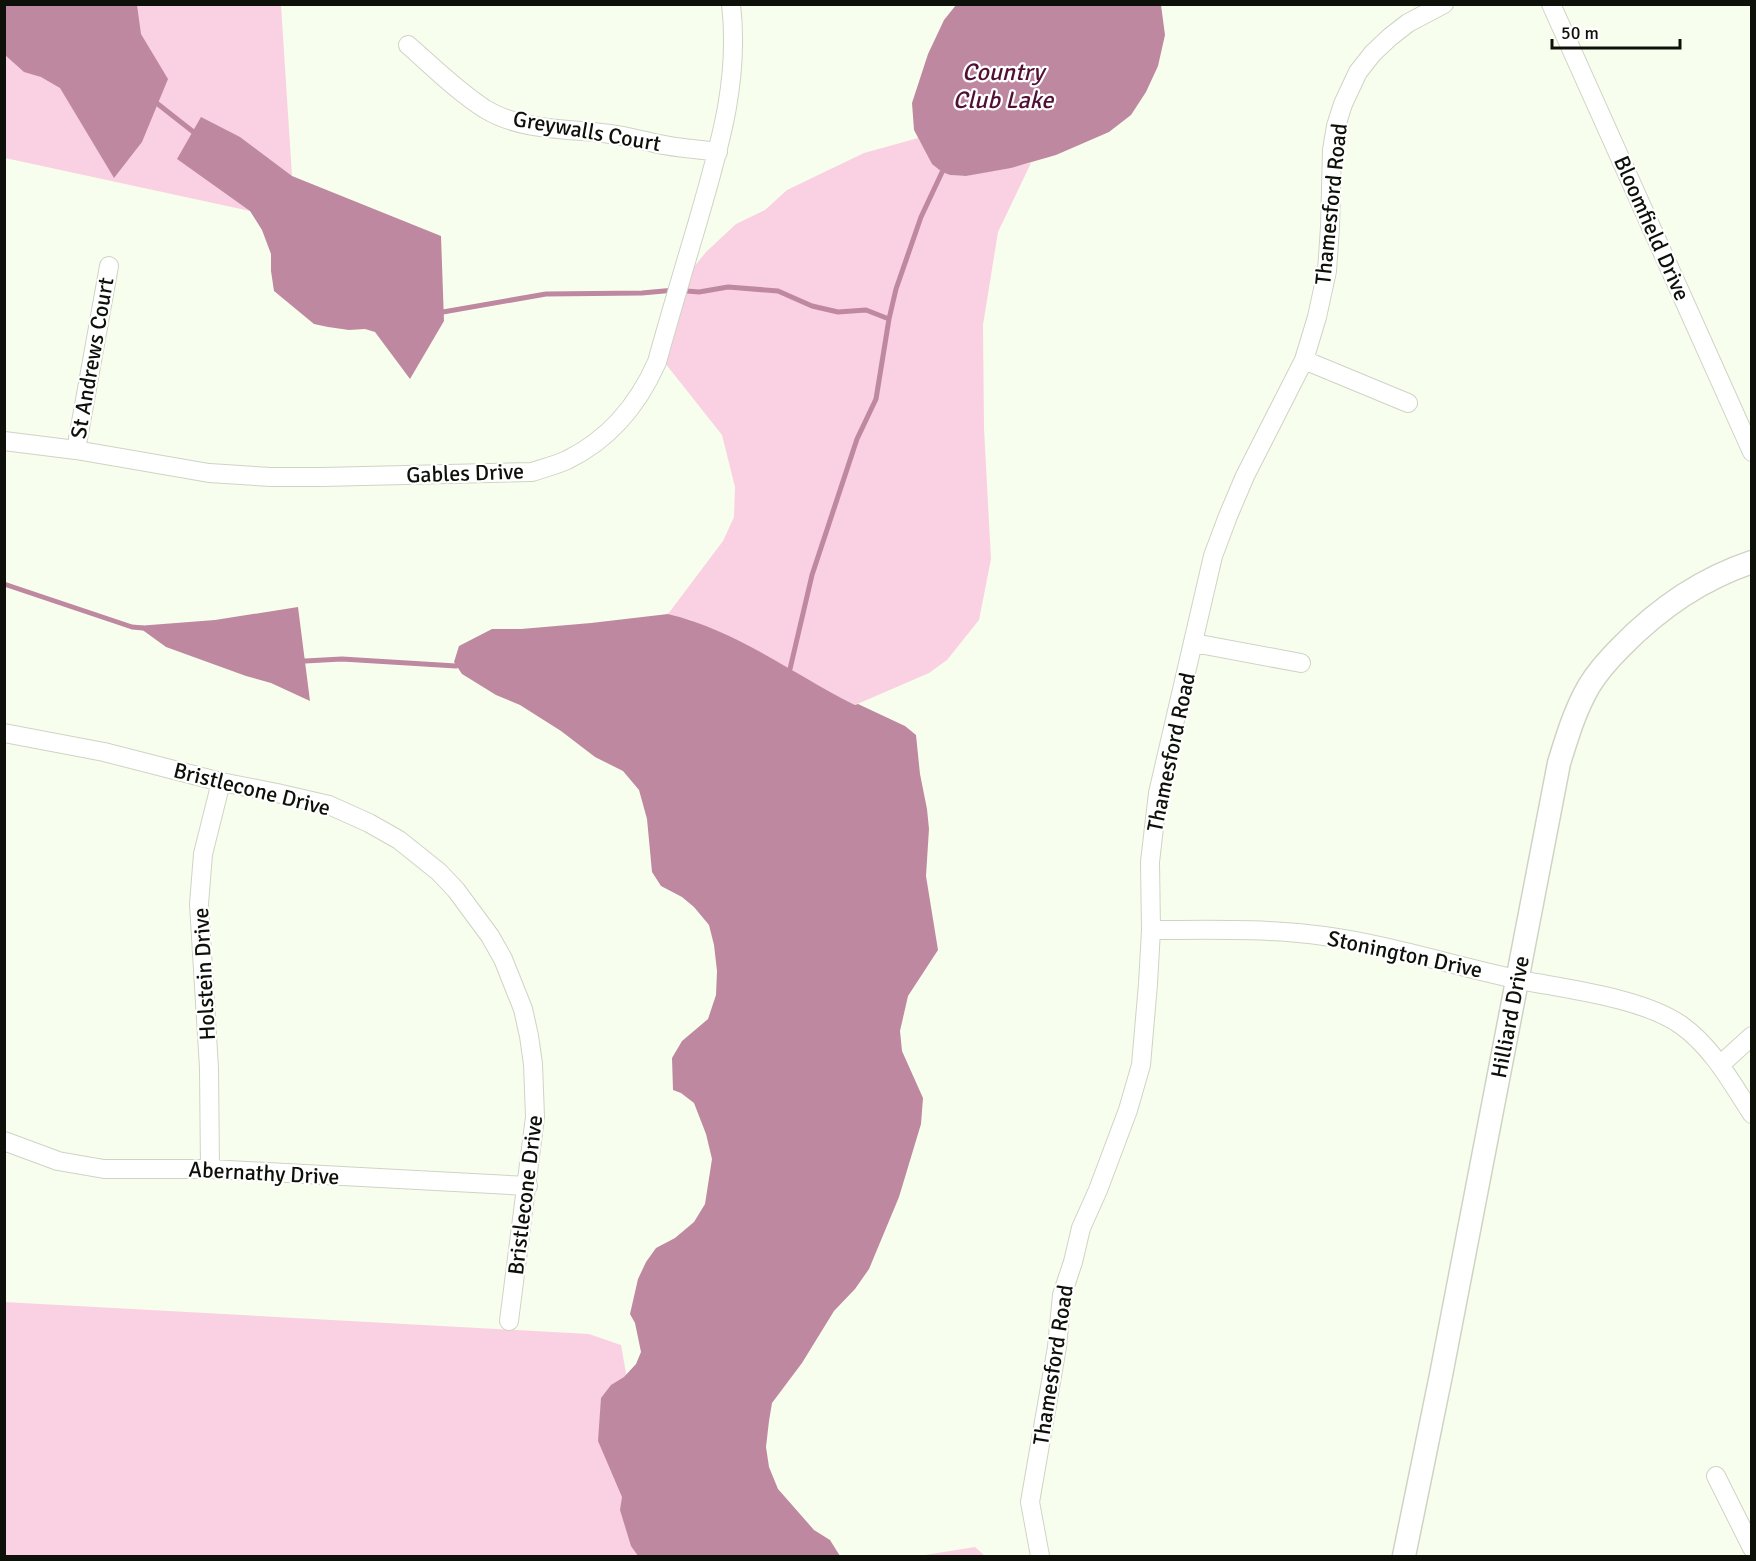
<svg xmlns="http://www.w3.org/2000/svg" width="1756" height="1561" font-family="Signika,sans-serif">
  <style>
    .green { fill: #fad1e2 }
    .water { fill: #bf88a1 }
    .lines { fill: none; stroke-linecap: round; stroke-linejoin: round }
    .stream { stroke: #bf88a1; stroke-width: 5 }
    .minor-casing { stroke: #ced4c4; stroke-width: 20 }
    .tertiary-casing { stroke: #ced4c4; stroke-width: 25 }
    .minor { stroke: #fff; stroke-width: 18 }
    .tertiary { stroke: #fff; stroke-width: 22 }
    .labels { text-anchor: middle; dominant-baseline: central; stroke-width: 4.5; stroke-linejoin: round; paint-order: stroke }
    .street-label { font-size: 22px; fill: #0e100a; stroke: #fff }
    .water-label { font-size: 24px; font-style: italic; fill: #510f34; stroke: #fff }
  </style>
  <rect width="100%" height="100%" fill="#f8feee"/>
  <path class="green" d="M 5,5 L 281,5 L 292,176 L 250,211 L 5,158 Z
    M 918,138 L 924,148 L 950,175 L 966,176 L 1031,163 L 998,232 L 983,325 L 984,428 L 991,559 L 979,620 L 947,660 L 929,673 L 855,705 L 822,688 L 790,669 L 691,620 L 668,614 L 723,541 L 734,517 L 735,487 L 722,435 L 665,363 L 675,290 L 706,252 L 736,224 L 765,210 L 787,190 L 864,153 Z
    M 4,1302 L 589,1334 L 621,1345 L 630,1396 L 680,1556 L 5,1556 Z
    M 975,1547 L 985,1556 L 919,1556 Z"/>
  <path class="water" d="M 4,5 L 137,5 L 141,34 L 168,79 L 142,142 L 114,178 L 60,88 L 41,77 L 24,72 L 5,55 Z
    M 956,5 L 1161,5 L 1165,35 L 1158,66 L 1146,92 L 1131,115 L 1109,132 L 1056,155 L 1011,168 L 966,176 L 950,175 L 942,172 L 932,164 L 914,130 L 912,103 L 928,54 L 944,20 Z
    M 201,117 L 240,137 L 292,176 L 441,236 L 444,321 L 410,379 L 375,332 L 365,329 L 349,330 L 328,327 L 314,324 L 274,291 L 271,271 L 271,254 L 262,230 L 250,211 L 177,159 Z
    M 298,607 L 310,701 L 271,683 L 246,676 L 166,647 L 137,626 L 215,620 Z
    M 668,614 C 736,630 793,674 855,705 L 858,704 L 905,726 L 916,735 L 920,774 L 927,809 L 929,829 L 926,876 L 938,950 L 908,996 L 900,1031 L 902,1051 L 923,1098 L 921,1124 L 899,1197 L 869,1269 L 855,1289 L 834,1311 L 802,1363 L 772,1403 L 769,1421 L 766,1447 L 769,1467 L 778,1489 L 814,1530 L 830,1540 L 840,1556 L 638,1556 L 631,1546 L 620,1510 L 622,1497 L 598,1441 L 601,1398 L 611,1385 L 624,1377 L 636,1364 L 641,1352 L 635,1323 L 630,1314 L 638,1279 L 646,1262 L 656,1248 L 675,1238 L 694,1222 L 705,1204 L 712,1159 L 706,1134 L 694,1103 L 681,1093 L 673,1090 L 672,1058 L 682,1041 L 708,1019 L 716,995 L 717,971 L 714,945 L 709,925 L 694,907 L 682,897 L 661,886 L 652,872 L 647,819 L 639,790 L 623,771 L 595,757 L 561,731 L 520,705 L 496,695 L 462,674 L 454,662 L 459,646 L 492,629 L 521,629 L 591,623 Z"/>
  <g class="lines">
    <path class="stream" d="M 154,101 L 196,134
      M 437,308 L 443,312 L 546,294 L 642,293 L 675,290 L 699,292 L 728,287 L 778,291 L 812,306 L 838,312 L 866,310 L 889,319
      M 4,584 L 132,627 L 143,628
      M 299,660 L 305,661 L 342,659 L 456,666 L 460,664
      M 787,675 L 790,669 L 812,575 L 857,439 L 876,399 L 889,319 L 896,289 L 921,217 L 944,168"/>
    <defs>
      <path id="minor" d="M 1551,4 L 1752,452
        M 408,45 C 433,67 457,91 485,109 C 523,132 568,128 610,134 C 625,136 640,140 654,143 C 675,148 697,149 718,152
        M 1304,360 L 1408,403
        M 4,441 L 76,450 L 209,473 L 271,477 L 322,477 L 532,472 C 544,468 556,465 567,460 C 610,439 638,405 657,362 C 670,315 684,268 698,221 C 719,148 740,81 731,4
        M 76,450 L 109,266
        M 1194,643 L 1301,663
        M 4,733 L 104,752 L 221,782 L 277,793 L 329,805 L 369,823 L 399,840 L 439,872 L 456,890 L 490,936 L 503,959 L 523,1009 L 529,1036 L 533,1064 L 535,1117 L 509,1321
        M 1151,930 C 1208,930 1267,928 1324,936 C 1390,945 1454,966 1520,980 C 1566,989 1643,998 1681,1025 C 1713,1048 1731,1082 1752,1114
        M 1720,1065 L 1752,1036
        M 4,1141 L 58,1161 L 104,1169 L 210,1169 L 528,1186
        M 210,1169 L 209,1068 L 199,904 L 203,854 L 221,782
        M 1716,1476 L 1752,1548
        M 1040,1556 L 1030,1502 L 1057,1347 L 1062,1295 L 1073,1262 L 1081,1228 L 1098,1190 L 1128,1110 L 1141,1065 L 1148,984 L 1151,930 L 1150,862 L 1158,793 L 1213,556 L 1228,516 L 1245,476 L 1304,360 L 1317,317 L 1327,271 L 1330,227 L 1332,150 L 1336,126 L 1343,104 L 1358,72 L 1373,53 L 1390,37 L 1408,23 L 1444,4"/>
      <path id="tertiary" d="M 1404,1556 L 1441,1375 L 1559,763 C 1567,737 1575,710 1589,686 C 1598,671 1609,659 1621,647 C 1658,609 1701,579 1752,562"/>
    </defs>
    <use href="#minor" class="minor-casing"/>
    <use href="#tertiary" class="tertiary-casing"/>
    <use href="#minor" class="minor"/>
    <use href="#tertiary" class="tertiary"/>
  </g>
  <g class="labels">
    <g class="street-label">
      <text transform="translate(587 131) rotate(10)">Greywalls Court</text>
      <text transform="translate(1331 204) rotate(-84)">Thamesford Road</text>
      <text transform="translate(1652 228) rotate(66)">Bloomfield Drive</text>
      <text transform="translate(92 358) rotate(-80)">St Andrews Court</text>
      <text transform="translate(465 473) rotate(-2)">Gables Drive</text>
      <text transform="translate(1171 752) rotate(-78)">Thamesford Road</text>
      <text transform="translate(252 789) rotate(14)">Bristlecone Drive</text>
      <text transform="translate(1405 954) rotate(12)">Stonington Drive</text>
      <text transform="translate(204 974) rotate(-93)">Holstein Drive</text>
      <text transform="translate(1510 1017) rotate(-79)">Hilliard Drive</text>
      <text transform="translate(264 1173) rotate(3)">Abernathy Drive</text>
      <text transform="translate(525 1195) rotate(-83)">Bristlecone Drive</text>
      <text transform="translate(1053 1365) rotate(-81)">Thamesford Road</text>
    </g>
    <g class="water-label">
      <text x="1003" y="72">Country<tspan x="1003" dy="28">Club Lake</tspan></text>
    </g>
  </g>
  <rect width="1756" height="1561" fill="none" stroke="#0e100a" stroke-width="12"/>
  <path d="M1552 39v9h128v-9" fill="none" stroke="#0e100a" stroke-width="3"/>
  <text x="1561" y="39" font-size="18" fill="#0e100a" stroke="#ffffff" stroke-width="4.5" paint-order="stroke">50 m</text>
</svg>
